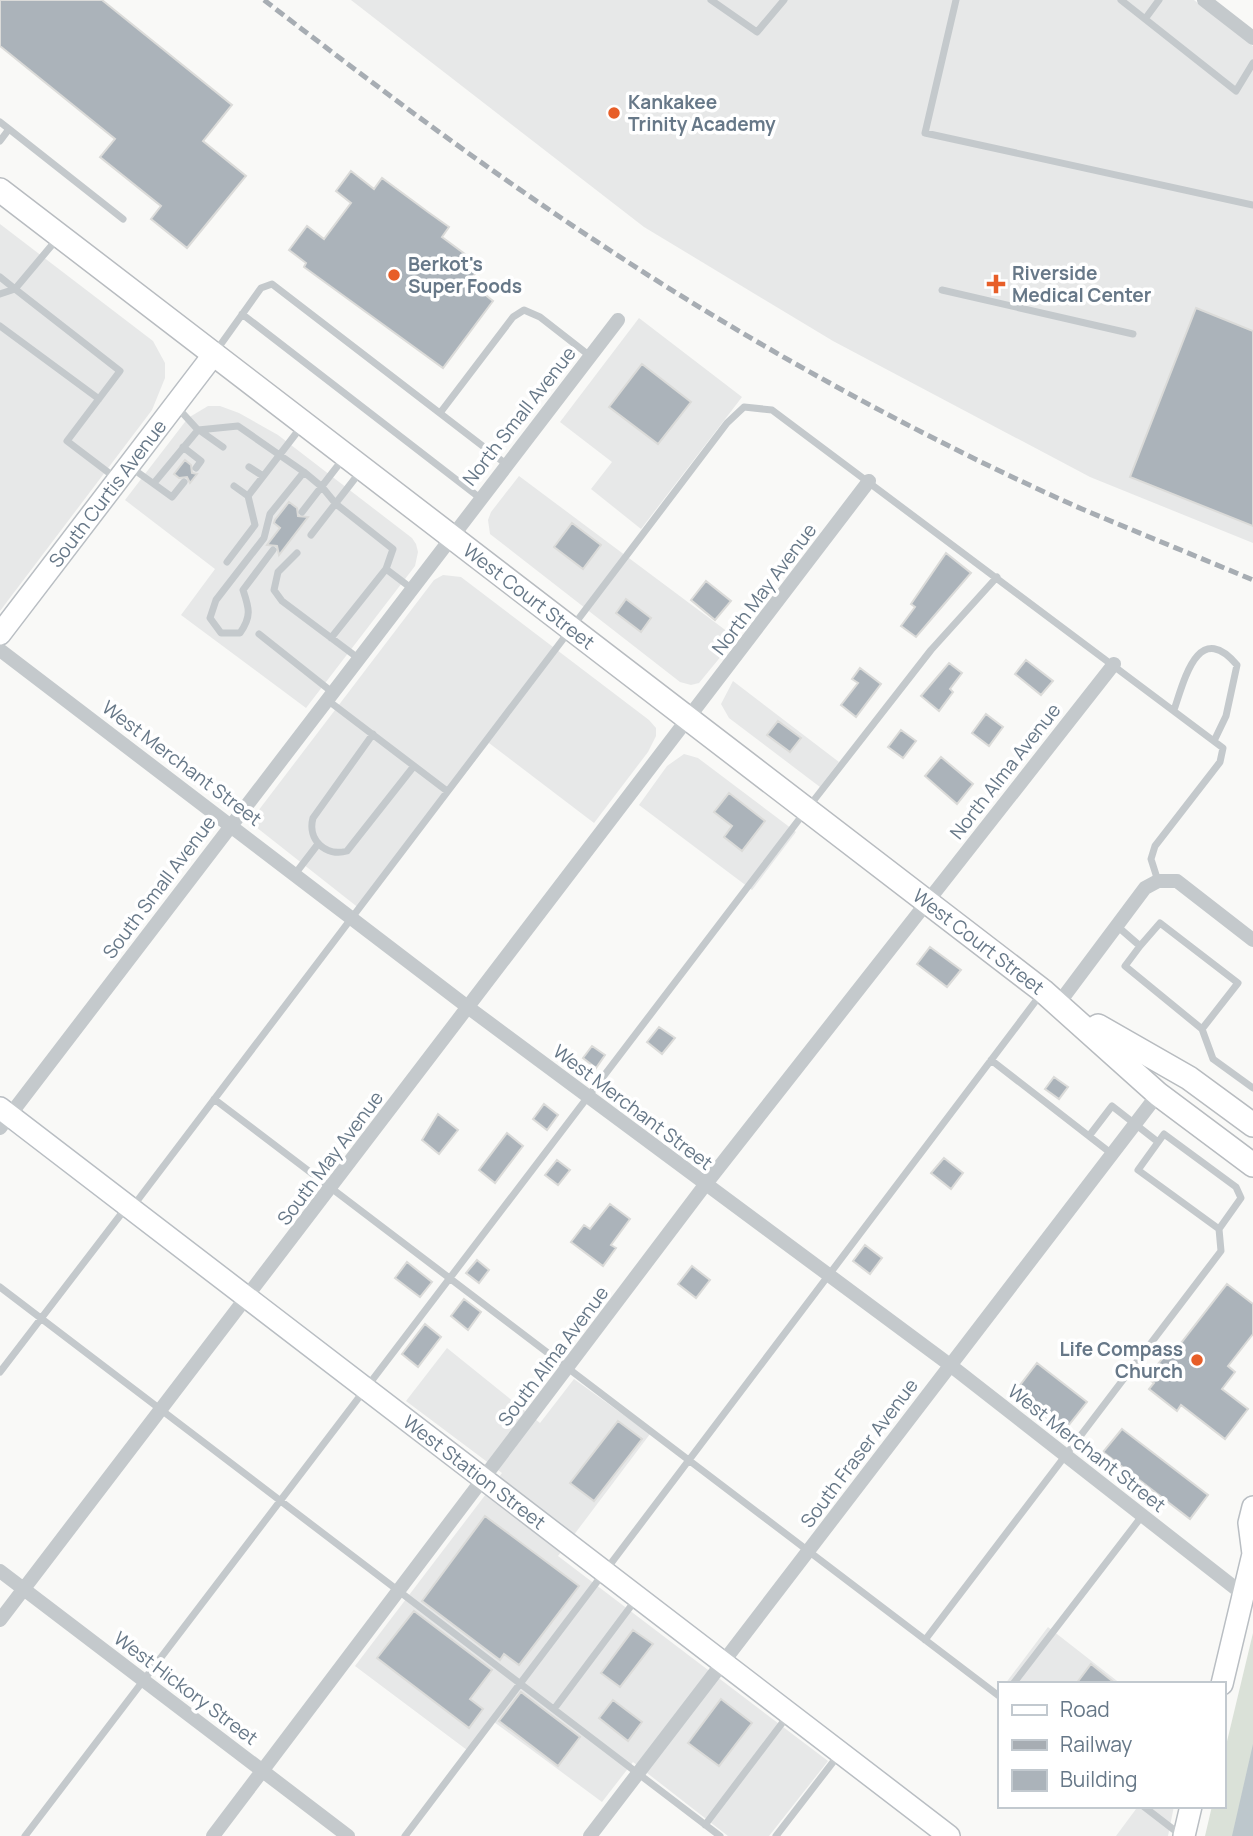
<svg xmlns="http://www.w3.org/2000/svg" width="1253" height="1836" font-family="Manrope,sans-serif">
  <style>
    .built { fill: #e7e8e8 }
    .green { fill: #dae1d8 }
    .water { fill: #bdc7cc }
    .building { fill: #abb3ba; stroke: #dbdbd9; stroke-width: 2 }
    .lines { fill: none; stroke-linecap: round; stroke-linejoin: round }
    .secondary-casing { stroke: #b9bec3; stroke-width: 24 }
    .primary-casing { stroke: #b8bcc0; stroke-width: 26 }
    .lane { stroke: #c4c9cc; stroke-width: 7 }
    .street { stroke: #c4c9cc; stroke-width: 14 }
    .secondary { stroke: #fff; stroke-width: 21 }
    .primary { stroke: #fff; stroke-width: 23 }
    .rail { stroke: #a7adb3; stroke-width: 5; stroke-dasharray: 10 5; stroke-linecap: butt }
    .poi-dot { fill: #e75e28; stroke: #fff; stroke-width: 2.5 }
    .labels { text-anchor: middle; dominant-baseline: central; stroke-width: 7; stroke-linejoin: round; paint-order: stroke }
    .poi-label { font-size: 19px; font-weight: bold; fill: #677888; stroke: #fff; text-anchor: start }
    .street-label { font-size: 19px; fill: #677888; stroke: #fff }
  </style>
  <rect width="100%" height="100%" fill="#f9f9f7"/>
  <path class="built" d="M 351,0 L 1194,0 L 1253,46 L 1253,543 L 1090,477 L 833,341 L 644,227 Z
    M 0,224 L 153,341 L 165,363 L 165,378 L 152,410 L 0,611 Z
    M 639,318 L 742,397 L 641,529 L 591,489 L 612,462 L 560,422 Z
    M 208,406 L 220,406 L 239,413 L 278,435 L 412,538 L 416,544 L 418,552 L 415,566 L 306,708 L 181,615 L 215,569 L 125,500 L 188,418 Z
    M 519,476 L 736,638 L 699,683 L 691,685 L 680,682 L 490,534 L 488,520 L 491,512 Z
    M 443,575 L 461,577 L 649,720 L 656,728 L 656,736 L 648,752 L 594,823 L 489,743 L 360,909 L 256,827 L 255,815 L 434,580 Z
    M 733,681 L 839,762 L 820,787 L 729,718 L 721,704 Z
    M 684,754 L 698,758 L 796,832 L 752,890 L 639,805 L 667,766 Z
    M 447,1348 L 540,1423 L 574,1379 L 650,1434 L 558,1556 L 828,1761 L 769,1836 L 728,1836 L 633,1762 L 602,1802 L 494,1722 L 471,1753 L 355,1666 L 502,1473 L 406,1401 Z
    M 1048,1627 L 1121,1684 L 1005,1684 Z
    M 1134,1806 L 1174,1806 L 1168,1836 L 1116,1836 L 1136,1809 Z"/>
  <path class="green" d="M 1253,1633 L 1253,1836 L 1205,1836 L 1212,1806 L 1223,1806 L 1223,1758 Z"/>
  <path class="water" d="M 1253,1744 L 1253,1836 L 1232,1836 Z"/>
  <path class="building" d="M 0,0 L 102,0 L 232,105 L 203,141 L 246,176 L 187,248 L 151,219 L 161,206 L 100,157 L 115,139 L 0,46 Z
    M 351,171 L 374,189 L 382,178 L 428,212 L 449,227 L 442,237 L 481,266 L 469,282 L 493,301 L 443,368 L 304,267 L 306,263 L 289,250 L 307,226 L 324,239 L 351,203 L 336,191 Z
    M 1196,308 L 1253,331 L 1253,526 L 1130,477 Z
    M 642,364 L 691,402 L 658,444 L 609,407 Z
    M 185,460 L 191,465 L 192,473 L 197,474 L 190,483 L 187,477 L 179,478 L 174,474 Z
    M 289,502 L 297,508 L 298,516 L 308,517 L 279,555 L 277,546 L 267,545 L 280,528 L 274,523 L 275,520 Z
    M 572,523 L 601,545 L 583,569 L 554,547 Z
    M 946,553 L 971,573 L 916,637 L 901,626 L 915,607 L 911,604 Z
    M 706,581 L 731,601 L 715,620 L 691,600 Z
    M 626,599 L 651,618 L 641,632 L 616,613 Z
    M 1026,660 L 1053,681 L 1041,695 L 1015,674 Z
    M 949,663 L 962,673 L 950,689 L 953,692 L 939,711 L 921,696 Z
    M 860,668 L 881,684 L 856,717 L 841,705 L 858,683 L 852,679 Z
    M 986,714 L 1003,727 L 989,746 L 972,733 Z
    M 778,721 L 801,738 L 790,752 L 767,735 Z
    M 901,730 L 916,741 L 903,758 L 888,747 Z
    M 941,757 L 973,784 L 957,804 L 925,776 Z
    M 729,793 L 765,821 L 742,851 L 724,837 L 732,826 L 714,812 Z
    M 930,947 L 961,970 L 947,987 L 917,964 Z
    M 659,1027 L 675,1038 L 662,1054 L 647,1042 Z
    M 592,1046 L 605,1055 L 596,1068 L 583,1058 Z
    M 1054,1077 L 1068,1087 L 1059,1099 L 1045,1089 Z
    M 544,1104 L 558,1115 L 547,1130 L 533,1119 Z
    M 438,1114 L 458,1130 L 439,1154 L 422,1140 Z
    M 507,1133 L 523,1146 L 495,1183 L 479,1170 Z
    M 944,1158 L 963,1173 L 951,1189 L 931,1173 Z
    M 557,1160 L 570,1170 L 558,1185 L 545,1175 Z
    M 610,1204 L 630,1219 L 611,1245 L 616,1248 L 603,1266 L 571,1242 L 584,1225 L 590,1229 Z
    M 865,1245 L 882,1258 L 870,1274 L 853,1261 Z
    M 477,1260 L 489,1270 L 479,1283 L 466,1273 Z
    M 407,1262 L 432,1282 L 420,1297 L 395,1278 Z
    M 692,1266 L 710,1280 L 696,1298 L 678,1284 Z
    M 1227,1284 L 1253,1304 L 1253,1334 L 1228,1366 L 1235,1372 L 1222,1389 L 1248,1409 L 1225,1439 L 1181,1405 L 1177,1411 L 1149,1389 L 1154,1383 L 1147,1378 L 1170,1349 L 1174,1352 Z
    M 464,1299 L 481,1312 L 468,1330 L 451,1316 Z
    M 425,1324 L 441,1337 L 418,1367 L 402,1354 Z
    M 1037,1363 L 1087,1402 L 1064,1431 L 1014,1393 Z
    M 618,1421 L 642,1439 L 594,1501 L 570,1483 Z
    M 1122,1429 L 1208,1495 L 1190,1519 L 1103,1452 Z
    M 485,1516 L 579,1586 L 519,1665 L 504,1654 L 500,1660 L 422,1601 Z
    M 414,1611 L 492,1670 L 470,1699 L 483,1709 L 469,1728 L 377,1658 Z
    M 633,1630 L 653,1644 L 620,1687 L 601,1673 Z
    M 1091,1664 L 1116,1684 L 1076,1684 Z
    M 521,1692 L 580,1737 L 558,1766 L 499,1721 Z
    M 721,1699 L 752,1723 L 719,1766 L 688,1743 Z
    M 613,1700 L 642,1722 L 628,1741 L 599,1718 Z"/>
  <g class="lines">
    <defs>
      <g id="secondary">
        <path id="s1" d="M 0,634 L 214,354"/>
        <path id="s2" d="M 0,1108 L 949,1836"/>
        <path d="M 1222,1684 L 1253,1554 L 1249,1523 L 1253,1507"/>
        <path d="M 1184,1836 L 1191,1806"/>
      </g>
      <g id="primary">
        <path id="s3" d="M 0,190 L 1043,991 L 1158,1094 L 1253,1165"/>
        <path d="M 1098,1026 L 1189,1078 L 1253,1125"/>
      </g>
    </defs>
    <use href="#secondary" class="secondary-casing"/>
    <use href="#primary" class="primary-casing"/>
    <path class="lane" d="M 711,0 L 757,32 L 784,0
      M 956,0 L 925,133 L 1253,205
      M 1121,0 L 1236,91 L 1253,63
      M 1145,19 L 1159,0
      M 0,122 L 9,129 L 0,141
      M 9,129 L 123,219
      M 57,239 L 15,289 L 120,371 L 67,441 L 117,479
      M 0,277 L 15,289
      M 942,290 L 1133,334
      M 0,294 L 15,289
      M 242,314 L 480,498
      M 0,326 L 99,399
      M 216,351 L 261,288 L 272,284 L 506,464
      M 440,413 L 513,317 L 524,310 L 540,317 L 590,356
      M 198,430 L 238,426 L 304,472 L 322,487 L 336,504 L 393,549 L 386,569 L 331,638
      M 199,430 L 223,447
      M 183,447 L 201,461 L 196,468
      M 129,466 L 172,497 L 184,482
      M 249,467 L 263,476
      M 154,483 L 198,430 L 177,407
      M 234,486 L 248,496 L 301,427
      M 302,512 L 343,459
      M 311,535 L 360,472
      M 273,550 L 243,590 C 249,608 252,616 240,633 L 221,633 L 210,618 L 216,600 L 264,538 L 270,514 L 304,472
      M 297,553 L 278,572 L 274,590 L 282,601 L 358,658
      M 227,562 L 255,525 L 248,496
      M 386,569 L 411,588
      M 259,634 L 332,692
      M 326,699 L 447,791
      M 1174,710 C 1184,681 1198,619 1237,665 L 1226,716 L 1214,741
      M 373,734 L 313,818 C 307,840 326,857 347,851 L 414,766
      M 295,874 L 318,844
      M 1117,926 L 1140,946 L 1125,966 L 1202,1029 L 1213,1059 L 1253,1088
      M 1140,946 L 1160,923 L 1238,983 L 1202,1029
      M 991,1060 L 1112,1154
      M 214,1099 L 999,1696
      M 1089,1136 L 1112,1106 L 1158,1142
      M 134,1205 L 727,423 L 744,407 L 772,410 L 1223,748 L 1220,762 L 1155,846 L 1151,859 L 1158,881
      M 0,1287 L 720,1836
      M 0,1372 L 125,1209
      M 925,1640 L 1221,1251 L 1219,1229 L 1241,1198 L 1236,1187 L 1164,1134 L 1138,1170 L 1219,1229
      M 1013,1684 L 1142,1516
      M 554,1709 L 637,1598
      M 1143,1806 L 1182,1836
      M 705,1825 L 789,1714
      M 25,1836 L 807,809 L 931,650 L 997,577
      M 405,1836 L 1041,994
      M 776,1836 L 840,1753"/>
    <path class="street" d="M 1204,0 L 1253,38
      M 0,650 L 469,1008 L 950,1365 L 1244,1595
      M 1059,1003 L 1145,888 L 1158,881 L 1177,881 L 1253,940
      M 0,1128 L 618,320
      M 0,1571 L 348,1836
      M 0,1620 L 869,481
      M 213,1836 L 705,1185 L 1114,664
      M 590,1836 L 1158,1094"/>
    <use href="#secondary" class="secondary"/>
    <use href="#primary" class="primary"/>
    <path class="rail" d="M 264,0 C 377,87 491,173 611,251 C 755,346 924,439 1082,509 C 1139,533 1196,556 1253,580"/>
  </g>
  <g class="poi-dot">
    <circle cx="614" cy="113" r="7"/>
    <circle cx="394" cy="275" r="7"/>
    <path d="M992.5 273.5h7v7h7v7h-7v7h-7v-7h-7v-7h7z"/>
    <circle cx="1197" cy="1360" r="7"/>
  </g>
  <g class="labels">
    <g class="poi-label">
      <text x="628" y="102">Kankakee<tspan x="628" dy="22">Trinity Academy</tspan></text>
      <text x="408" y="264">Berkot's<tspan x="408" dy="22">Super Foods</tspan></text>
      <text x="1012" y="273">Riverside<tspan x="1012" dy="22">Medical Center</tspan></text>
      <text x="1183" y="1349" text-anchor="end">Life Compass<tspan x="1183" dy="22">Church</tspan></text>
    </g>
    <g class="street-label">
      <text transform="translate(519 416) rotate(-52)">North Small Avenue</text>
      <text stroke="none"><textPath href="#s1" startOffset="177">South Curtis Avenue</textPath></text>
      <text transform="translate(764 589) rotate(-53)">North May Avenue</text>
      <text stroke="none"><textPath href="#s3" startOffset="667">West Court Street</textPath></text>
      <text transform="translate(182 763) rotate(37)">West Merchant Street</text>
      <text transform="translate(1005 771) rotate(-52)">North Alma Avenue</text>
      <text transform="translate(159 887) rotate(-53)">South Small Avenue</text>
      <text stroke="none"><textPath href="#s3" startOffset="1234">West Court Street</textPath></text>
      <text transform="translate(633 1107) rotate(37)">West Merchant Street</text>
      <text transform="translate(330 1158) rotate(-53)">South May Avenue</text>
      <text transform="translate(553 1356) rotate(-53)">South Alma Avenue</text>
      <text transform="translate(1087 1448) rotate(38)">West Merchant Street</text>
      <text transform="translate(859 1453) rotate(-53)">South Fraser Avenue</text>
      <text stroke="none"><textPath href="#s2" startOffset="598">West Station Street</textPath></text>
      <text transform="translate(186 1688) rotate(37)">West Hickory Street</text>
    </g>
  </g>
  <rect x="998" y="1682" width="228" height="126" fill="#ffffff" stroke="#c2c9cf" stroke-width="2"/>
  <rect x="1012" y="1705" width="35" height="10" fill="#ffffff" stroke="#c2c9cf" stroke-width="2"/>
  <text x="1060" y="1717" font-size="21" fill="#677888">Road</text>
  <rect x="1012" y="1740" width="35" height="10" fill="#a7adb3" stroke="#c2c9cf" stroke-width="2"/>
  <text x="1060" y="1752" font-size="21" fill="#677888">Railway</text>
  <rect x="1012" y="1770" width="35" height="21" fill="#abb3ba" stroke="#c2c9cf" stroke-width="2"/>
  <text x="1060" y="1787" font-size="21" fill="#677888">Building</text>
</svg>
